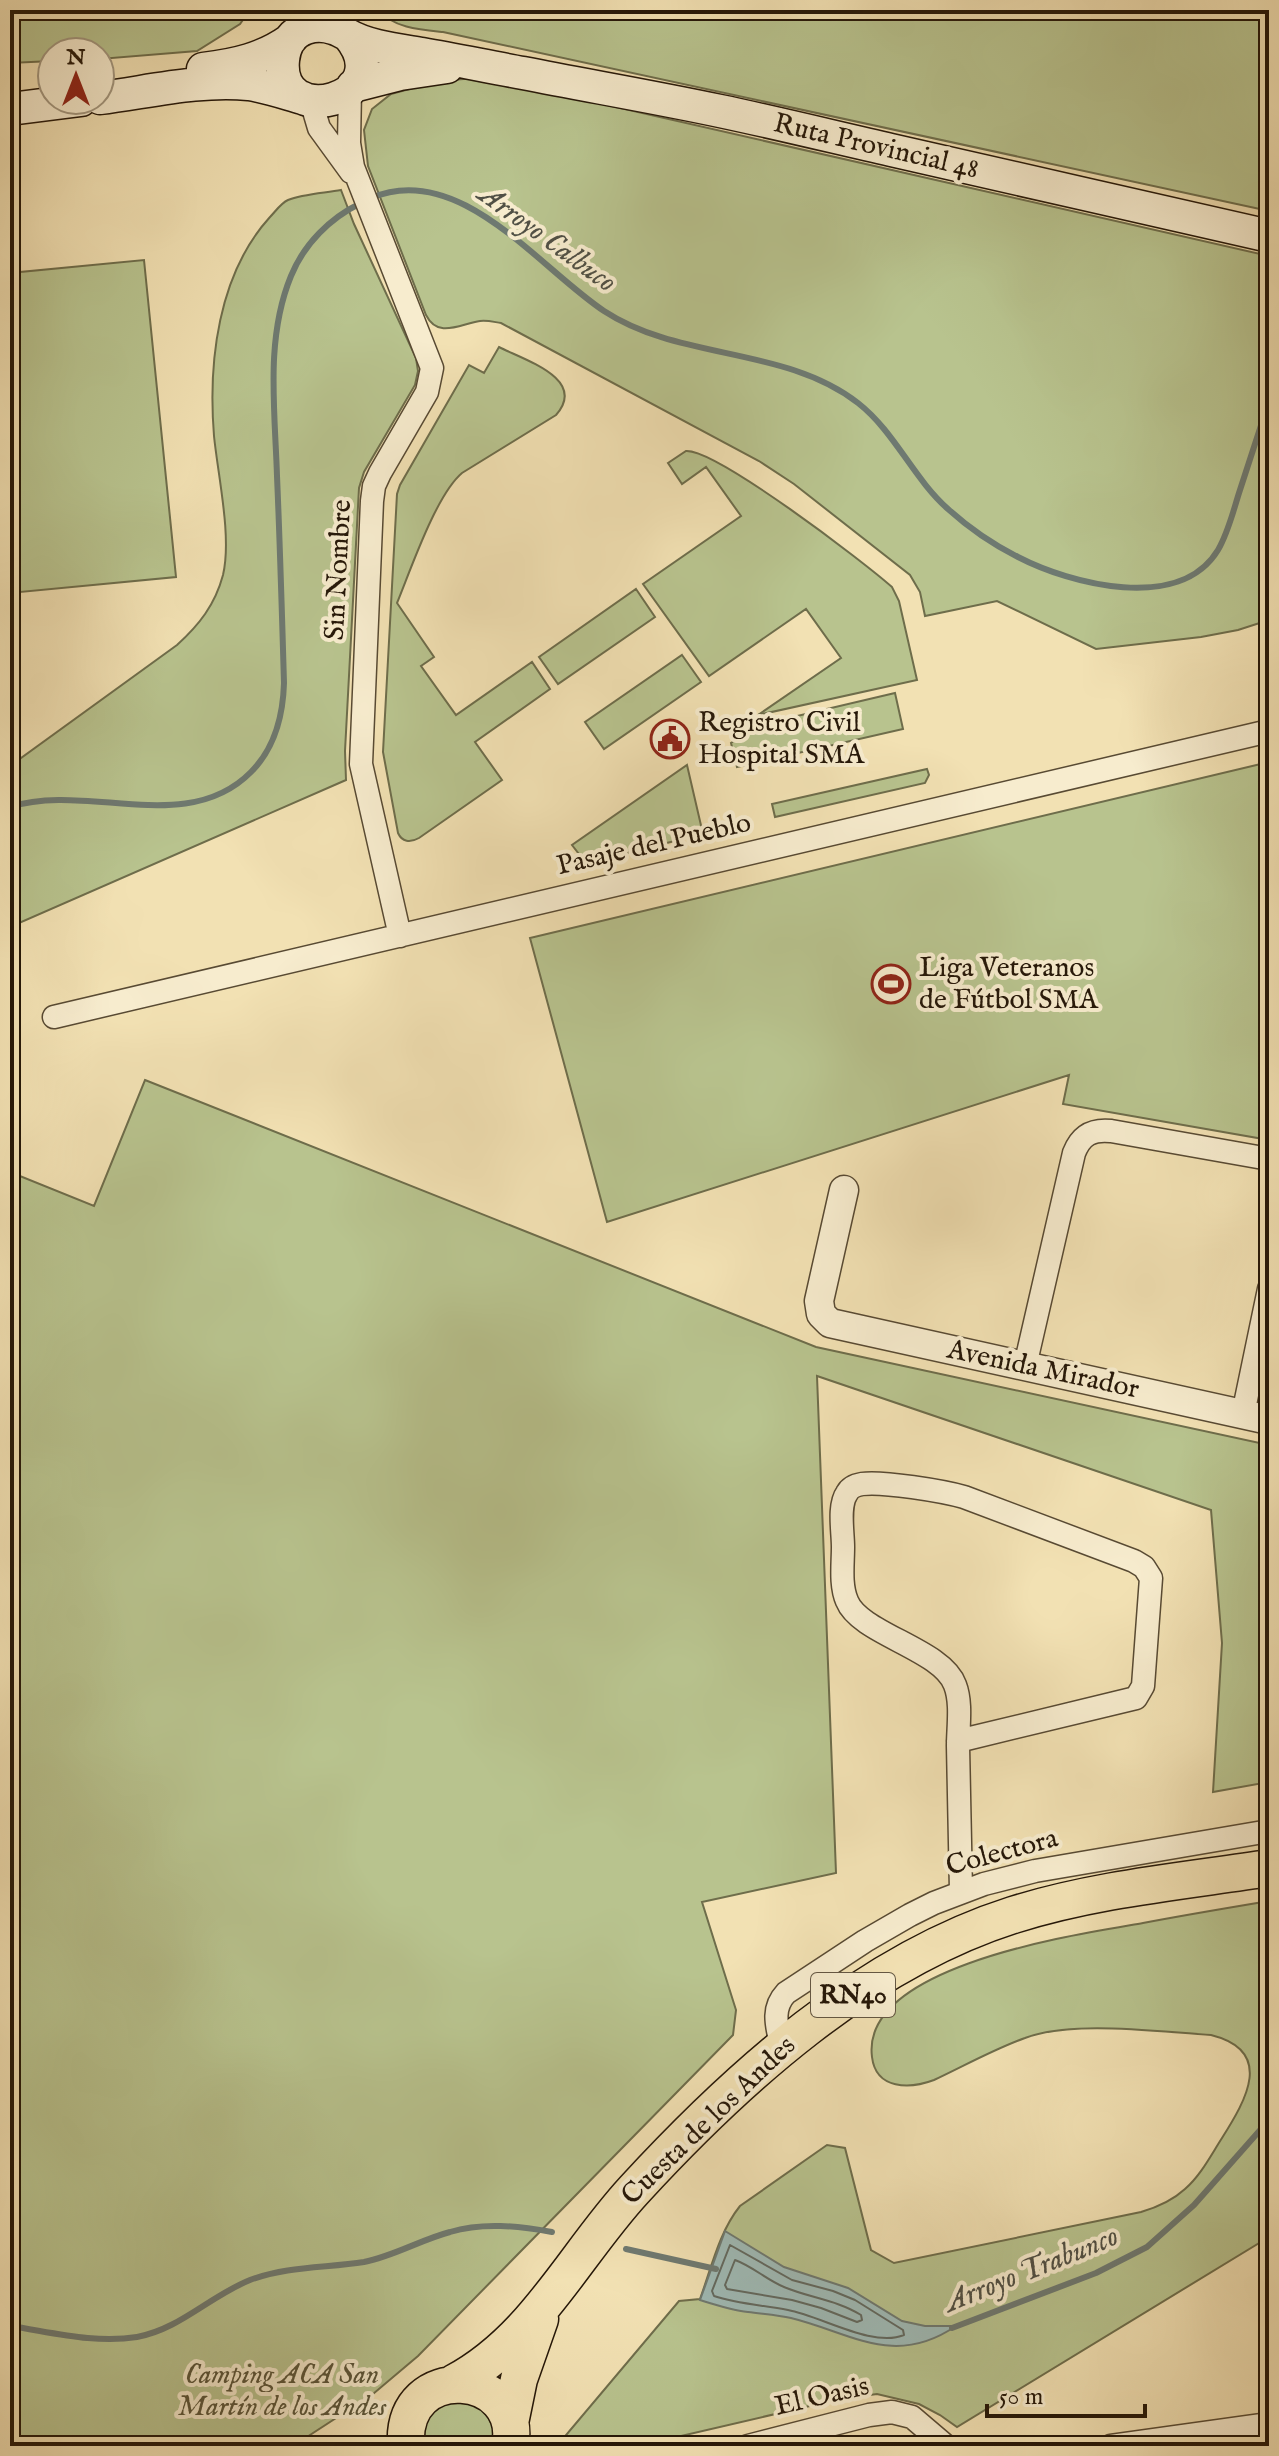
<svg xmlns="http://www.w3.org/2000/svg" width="1279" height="2456" font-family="'IM FELL English',serif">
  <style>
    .green { fill: #b8c38e; stroke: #6e6d4b; stroke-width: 2 }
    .water { fill: #9fbbb7; stroke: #6e7971; stroke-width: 2 }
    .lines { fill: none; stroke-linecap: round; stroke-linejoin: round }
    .shore { stroke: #626960; stroke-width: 2 }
    .stream { stroke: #6e7971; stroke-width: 6 }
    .minor-casing { stroke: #584a33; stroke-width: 25 }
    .tertiary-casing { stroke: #584a33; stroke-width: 31 }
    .secondary-casing { stroke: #251708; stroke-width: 35 }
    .primary-casing { stroke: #251708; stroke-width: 39 }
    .minor { stroke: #f7ecce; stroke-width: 22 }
    .tertiary { stroke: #f7ecce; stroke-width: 28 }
    .secondary { stroke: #f7ecce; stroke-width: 32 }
    .primary { stroke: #f2e1b3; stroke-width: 36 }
    .labels { text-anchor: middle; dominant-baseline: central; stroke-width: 8; stroke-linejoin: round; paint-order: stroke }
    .shield { fill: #f7ecce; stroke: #645743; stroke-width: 2 }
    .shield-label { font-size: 26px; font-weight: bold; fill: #251708 }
    .street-label { font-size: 28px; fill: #251708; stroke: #f7ecce }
    .poi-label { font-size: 28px; fill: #251708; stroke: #f7ecce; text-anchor: start }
    .park-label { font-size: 28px; font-style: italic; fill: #585337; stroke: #f7ecce }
    .water-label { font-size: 30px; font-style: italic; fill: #505045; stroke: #f7ecce }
  </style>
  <rect width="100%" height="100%" fill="#f2e1b3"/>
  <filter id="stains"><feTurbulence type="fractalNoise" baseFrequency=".0025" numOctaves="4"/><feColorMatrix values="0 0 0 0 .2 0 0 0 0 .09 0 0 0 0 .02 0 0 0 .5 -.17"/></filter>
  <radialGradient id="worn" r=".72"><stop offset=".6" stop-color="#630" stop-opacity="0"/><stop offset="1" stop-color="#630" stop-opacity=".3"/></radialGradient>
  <path class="green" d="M 10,10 L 250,10 L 240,24 L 197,51 L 100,59 L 100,52 L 52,52 L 52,61 L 10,63 Z
    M 379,10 L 1269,10 L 1269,211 L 443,32 C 423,30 392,28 379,10 Z
    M 476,78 L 506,82 L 1269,256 L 1269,620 L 1238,630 L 1201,637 L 1096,649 L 997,601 L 925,616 L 920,592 L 910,575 L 794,484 L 759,461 L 501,323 C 494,322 487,320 480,321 C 460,324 438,339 426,315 L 368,166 L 364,130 L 372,109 L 391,94 L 439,81 Z
    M 341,190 L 354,224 L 416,358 L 418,371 L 415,385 L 364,472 L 359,488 L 345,751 L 346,780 L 10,927 L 10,766 L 177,645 C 199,625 215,605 223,575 C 232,537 218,476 214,436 C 208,362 218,274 270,217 C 275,212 281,203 288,200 C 303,194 325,193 341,190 Z
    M 144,260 L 176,577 L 10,593 L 10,273 Z
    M 499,347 C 524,360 588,379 556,415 L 462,473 C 436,495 411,569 397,603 L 434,657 L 421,666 L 456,715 L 532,662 L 550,689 L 475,742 L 502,780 L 419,838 C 410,843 402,842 398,833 L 383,752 L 397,494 L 400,485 L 469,365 L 484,373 Z
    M 686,451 C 716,449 864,562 892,587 L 899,601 L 917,680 L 758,715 L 841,658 L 806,609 L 709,676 L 643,584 L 741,516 L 706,467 L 682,484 L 668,463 Z
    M 636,589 L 655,617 L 558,684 L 539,657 Z
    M 682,655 L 701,682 L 604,749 L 585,722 Z
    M 895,693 L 903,729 L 737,767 L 731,743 L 759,725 Z
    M 1269,762 L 1269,1140 L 1063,1104 L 1069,1075 L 607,1222 L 530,938 Z
    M 687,765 L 703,834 L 586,863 L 572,845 Z
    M 927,769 L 929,775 L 925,783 L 775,817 L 772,804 Z
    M 145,1080 L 816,1347 L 1269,1445 L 1269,1782 L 1213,1792 L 1222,1643 L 1211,1510 L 817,1376 L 836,1873 L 702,1902 L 736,2010 L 733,2035 L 418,2356 L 373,2394 L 293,2446 L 10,2446 L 10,1172 L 94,1206 Z
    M 1269,1901 L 1269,2237 L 957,2427 L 940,2415 L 919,2404 L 877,2394 L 840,2399 L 638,2446 L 565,2446 L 561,2441 L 679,2301 L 700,2299 C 711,2269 719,2232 740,2206 L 827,2145 L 845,2148 L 871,2250 L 894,2263 L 1141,2212 C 1158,2207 1172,2201 1185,2189 C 1201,2175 1211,2155 1222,2138 C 1246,2100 1275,2051 1211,2035 C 1159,2032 1072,2020 1025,2038 C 994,2049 964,2066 934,2080 C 910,2089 876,2090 872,2057 C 860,1965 1080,1934 1143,1923 C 1185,1915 1227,1908 1269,1901 Z
    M 482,2400 L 500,2446 L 415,2446 L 428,2403 Z"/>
  <path class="water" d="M 725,2231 L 784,2267 L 848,2288 L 902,2321 L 925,2326 L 956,2326 C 894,2368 852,2333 791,2318 C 777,2315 762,2314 748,2312 C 731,2310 716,2305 700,2300 Z"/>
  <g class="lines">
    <path class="shore" d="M 730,2245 L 792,2280 L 833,2291 L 855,2300 L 903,2330 L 904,2335 C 873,2348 821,2316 788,2310 C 763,2305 738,2304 714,2296 L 712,2291 Z
      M 735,2260 C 752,2266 767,2280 784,2287 C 810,2298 837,2300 861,2315 L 862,2320 L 857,2322 L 821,2308 L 792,2300 L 727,2289 L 725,2285 Z"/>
    <path class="stream" d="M 371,198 C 459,160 539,268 604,311 C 680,361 785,346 858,403 C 895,432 913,478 948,509 C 969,528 992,544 1018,557 C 1070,584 1180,613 1218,550 C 1228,533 1233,512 1239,493 C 1249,462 1259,432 1269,401
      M 10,807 C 87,782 187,837 251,772 C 275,748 283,717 284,683 C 282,614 280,545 277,476 C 275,410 265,339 291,276 C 304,244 330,218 361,203
      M 626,2249 L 716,2269
      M 10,2326 C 51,2332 95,2344 137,2337 C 180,2329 210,2296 250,2280 C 287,2266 326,2268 364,2262 C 394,2256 420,2240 450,2232 C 483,2222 518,2226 552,2232
      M 952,2328 L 1096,2273 L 1147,2247 L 1194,2205 L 1269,2120"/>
    <defs>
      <path id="minor" d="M 350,90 L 349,143 L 353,167 L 432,368 L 427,392 L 380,473 L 374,486 L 372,501 L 361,764 L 400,936
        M 311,101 L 319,128 L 351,172
        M 54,1017 L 1269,731
        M 1025,1366 L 1074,1153 C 1081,1135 1092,1129 1111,1131 L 1269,1159
        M 1243,1414 L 1269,1289
        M 958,1741 L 1136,1698 L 1143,1686 L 1151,1578 L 1144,1567 L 1134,1561 L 964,1497 C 943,1491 882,1481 862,1484 C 856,1485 850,1487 847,1493 C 838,1506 843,1531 843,1547 C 843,1564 840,1585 847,1601 C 860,1634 942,1649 955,1685 C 962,1703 958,1727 958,1746 C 959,1794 960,1843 961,1891
        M 782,2049 C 778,2029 770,2010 786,1993 L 865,1941 L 910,1915 L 934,1903 L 984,1884 L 1035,1871 L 1269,1831
        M 748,2446 L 869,2415 L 892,2412 L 912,2417 L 946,2446
        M 1111,2446 L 1269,2424"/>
      <path id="tertiary" d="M 844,1190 L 819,1301 L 821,1314 L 830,1323 L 1269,1420"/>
      <path id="secondary" d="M 349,36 C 401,100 276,132 283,60 C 286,25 321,18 346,34 C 368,47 398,50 422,54 C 456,60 490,67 523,73 C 589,86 654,97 720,111 C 777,123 834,137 891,150 C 1017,179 1143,207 1269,236
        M 203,69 C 236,65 263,59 290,40
        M 353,86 L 400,74 L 447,67
        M 100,98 C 148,92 200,79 249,84 C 268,87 285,93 303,98
        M 10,109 L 81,100"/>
      <path id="primary" d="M 454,2383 C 535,2340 574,2255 634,2190 C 737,2078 865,1962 1013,1915 C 1095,1889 1184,1881 1269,1868
        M 510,2423 L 519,2379 L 540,2319
        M 406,2446 C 400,2358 525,2371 510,2446"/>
    </defs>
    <use href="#minor" class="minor-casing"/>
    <use href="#tertiary" class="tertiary-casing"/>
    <use href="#secondary" class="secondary-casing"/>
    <use href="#primary" class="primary-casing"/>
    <use href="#minor" class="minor"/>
    <use href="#tertiary" class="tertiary"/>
    <use href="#secondary" class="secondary"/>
    <use href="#primary" class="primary"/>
  </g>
  <defs>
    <symbol id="civic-ring" viewBox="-11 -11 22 22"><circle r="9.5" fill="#f7ecce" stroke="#8f2418" stroke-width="1.5"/><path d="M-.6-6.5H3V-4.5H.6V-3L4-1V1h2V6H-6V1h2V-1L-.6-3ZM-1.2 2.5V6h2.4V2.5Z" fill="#8f2418"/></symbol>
    <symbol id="stadium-ring" viewBox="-11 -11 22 22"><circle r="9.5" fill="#f7ecce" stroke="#8f2418" stroke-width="1.5"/><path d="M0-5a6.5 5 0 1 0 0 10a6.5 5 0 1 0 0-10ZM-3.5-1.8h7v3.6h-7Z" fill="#8f2418"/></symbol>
  </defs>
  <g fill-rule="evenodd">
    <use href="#civic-ring" x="648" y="717" width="44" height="44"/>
    <use href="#stadium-ring" x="869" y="962" width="44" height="44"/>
  </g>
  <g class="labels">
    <rect class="shield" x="811" y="1973" width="84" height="44" rx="6"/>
    <g class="shield-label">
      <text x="853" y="1995">RN40</text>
    </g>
    <g class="street-label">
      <text transform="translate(876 147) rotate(13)">Ruta Provincial 48</text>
      <text transform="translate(339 570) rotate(-87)">Sin Nombre</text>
      <text transform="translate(654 845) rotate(-13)">Pasaje del Pueblo</text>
      <text transform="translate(1043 1370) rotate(12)">Avenida Mirador</text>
      <text transform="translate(1002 1853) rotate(-15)">Colectora</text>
      <text transform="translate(709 2121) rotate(-44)">Cuesta de los Andes</text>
      <text transform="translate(822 2397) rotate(-13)">El Oasis</text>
    </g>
    <g class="poi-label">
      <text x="698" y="723">Registro Civil<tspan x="698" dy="32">Hospital SMA</tspan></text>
      <text x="919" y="968">Liga Veteranos<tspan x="919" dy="32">de Fútbol SMA</tspan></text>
    </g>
    <g class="park-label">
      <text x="282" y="2375">Camping ACA San<tspan x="282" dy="32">Martín de los Andes</tspan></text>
    </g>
    <g class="water-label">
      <text transform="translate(547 239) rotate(36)">Arroyo Calbuco</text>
      <text transform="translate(1032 2270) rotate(-22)">Arroyo Trabunco</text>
    </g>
  </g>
  <rect width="1279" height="2456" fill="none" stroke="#f2e1b3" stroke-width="40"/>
  <rect x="12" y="12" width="1255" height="2432" fill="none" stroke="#251708" stroke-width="4"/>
  <rect x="20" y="20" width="1239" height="2416" fill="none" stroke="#251708" stroke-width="2"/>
  <g transform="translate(76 76)"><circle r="38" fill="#f7ecce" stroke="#a3977f" stroke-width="2"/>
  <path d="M0-6L14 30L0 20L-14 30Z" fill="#8f2418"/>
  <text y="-12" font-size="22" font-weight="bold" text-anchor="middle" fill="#251708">N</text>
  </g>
  <path d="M987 2404v12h158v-12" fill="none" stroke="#251708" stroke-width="4"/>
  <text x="999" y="2404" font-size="24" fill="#251708" stroke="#f7ecce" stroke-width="6" paint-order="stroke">50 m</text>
  <rect width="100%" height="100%" filter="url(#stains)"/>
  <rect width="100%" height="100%" fill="url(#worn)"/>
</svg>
